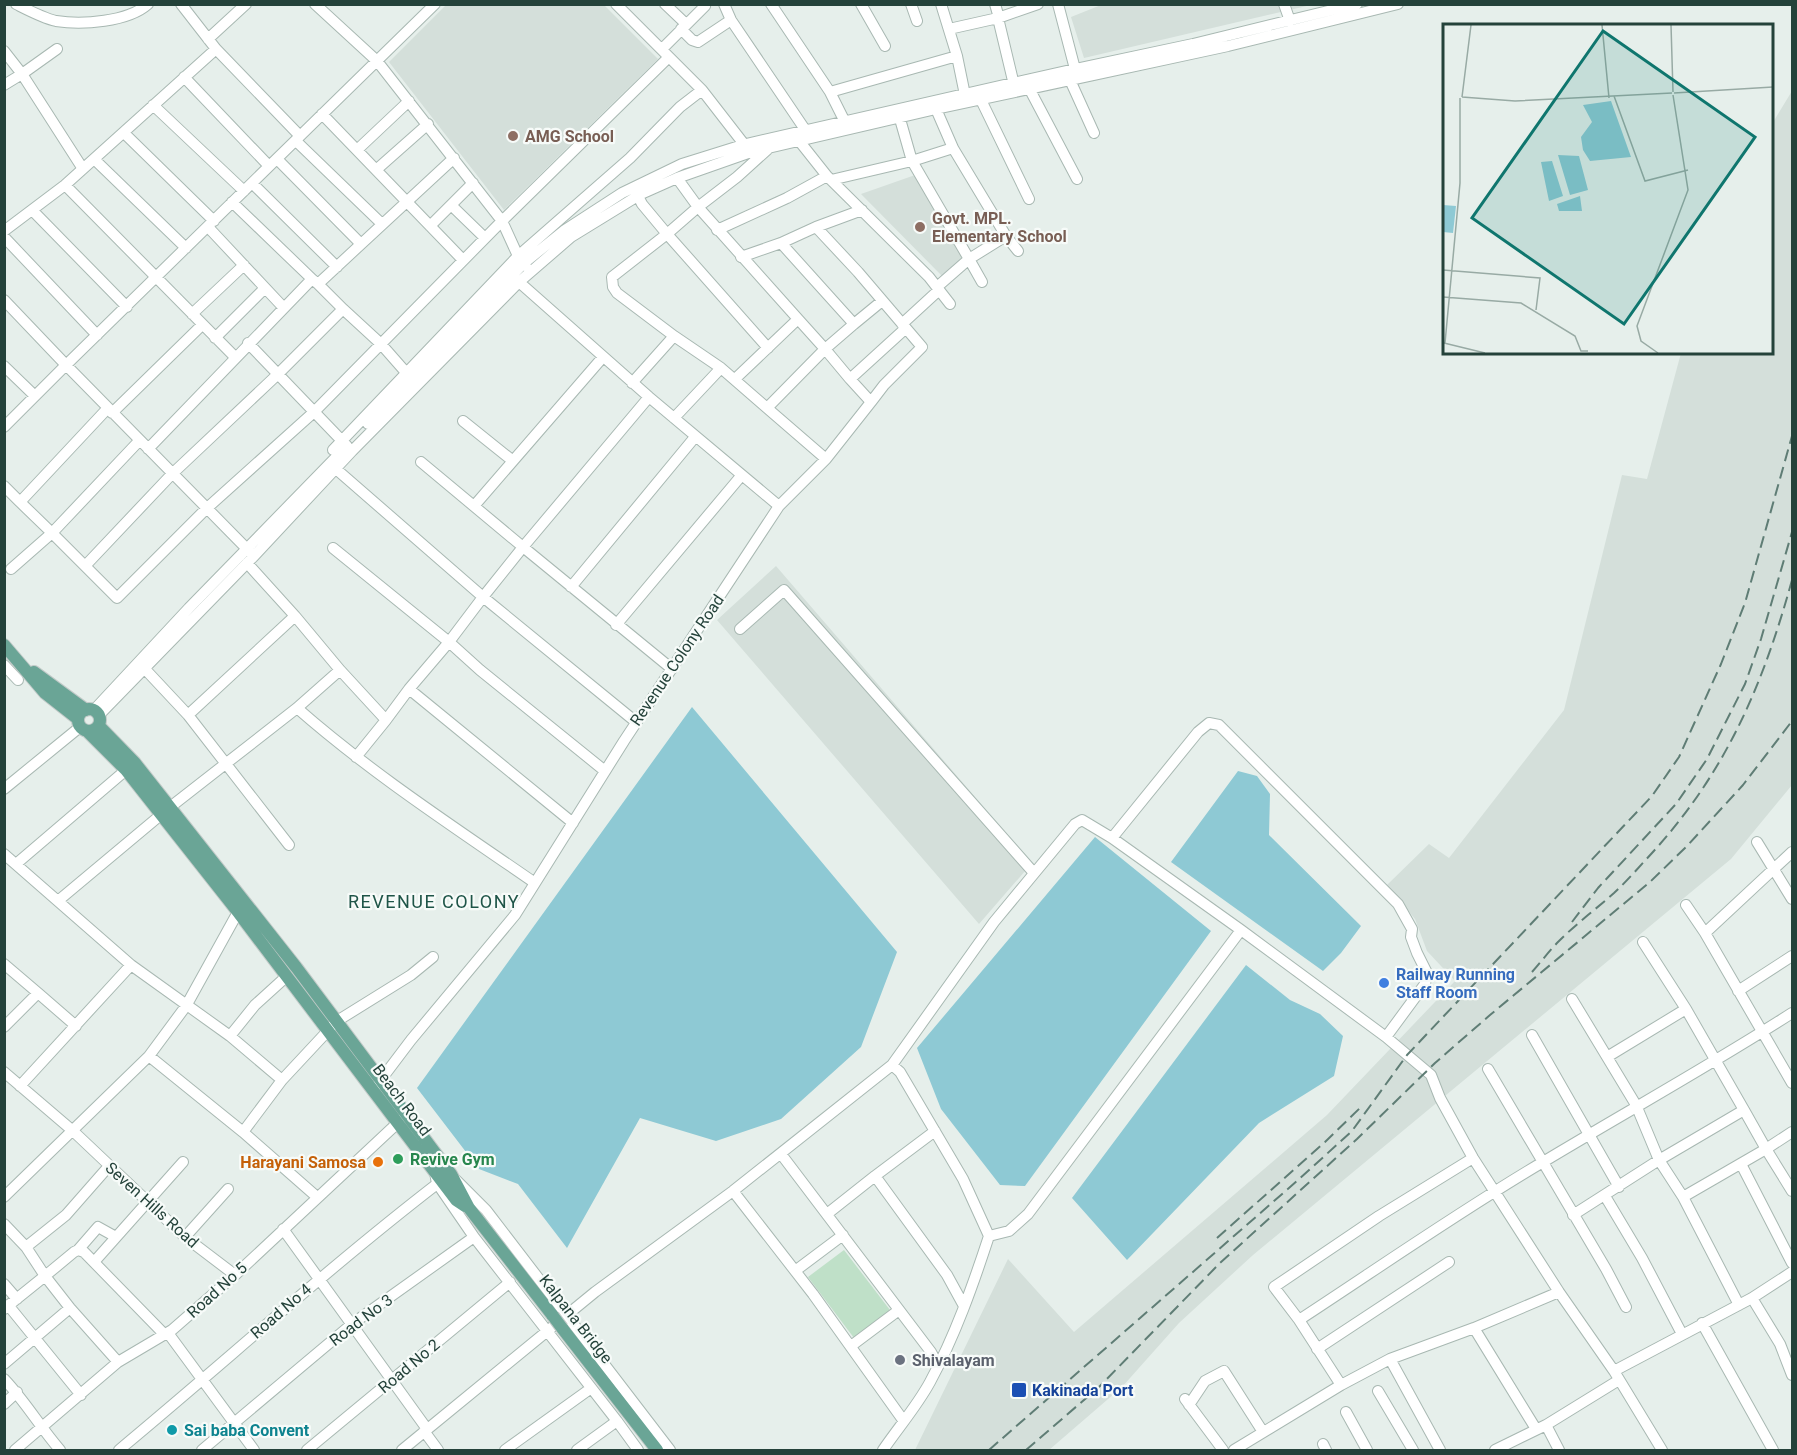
<svg xmlns="http://www.w3.org/2000/svg" width="1797" height="1455" font-family="Roboto,sans-serif">
  <style>
    .built { fill: #d4dfda }
    .green { fill: #bfe0c8 }
    .water { fill: #8ec9d4 }
    .lines { fill: none; stroke-linecap: round; stroke-linejoin: round }
    .minor-casing { stroke: #a8b8b2; stroke-width: 12 }
    .major-casing { stroke: #c2cac8; stroke-width: 14 }
    .minor { stroke: #fff; stroke-width: 10 }
    .major { stroke: #6aa596; stroke-width: 12 }
    .rail { stroke: #5f7d75; stroke-width: 2; stroke-dasharray: 12 6; stroke-linecap: butt }
    .major-bridge-casing { stroke: #c2cac8; stroke-width: 14; stroke-linecap: butt }
    .major-bridge { stroke: #6aa596; stroke-width: 12 }
    .education-dot { fill: #8d6e63; stroke: #f7fbf9; stroke-width: 2 }
    .shop-dot { fill: #3f7fe0; stroke: #f7fbf9; stroke-width: 2 }
    .leisure-dot { fill: #2e9e5b; stroke: #f7fbf9; stroke-width: 2 }
    .food-dot { fill: #e8710a; stroke: #f7fbf9; stroke-width: 2 }
    .worship-dot { fill: #6b7280; stroke: #f7fbf9; stroke-width: 2 }
    .transit-dot { fill: #1a4fb4; stroke: #f7fbf9; stroke-width: 2 }
    .culture-dot { fill: #0f9aa8; stroke: #f7fbf9; stroke-width: 2 }
    .labels { text-anchor: middle; dominant-baseline: central; stroke-width: 4.5; stroke-linejoin: round; paint-order: stroke }
    .education-label { font-size: 16px; font-weight: bold; fill: #785e54; stroke: #f7fbf9; text-anchor: start }
    .street-label { font-size: 16px; fill: #24423a; stroke: #f7fbf9 }
    .shop-label { font-size: 16px; font-weight: bold; fill: #366cbe; stroke: #f7fbf9; text-anchor: start }
    .leisure-label { font-size: 16px; font-weight: bold; fill: #27864d; stroke: #f7fbf9; text-anchor: start }
    .food-label { font-size: 16px; font-weight: bold; fill: #c56008; stroke: #f7fbf9; text-anchor: end }
    .worship-label { font-size: 16px; font-weight: bold; fill: #5b616d; stroke: #f7fbf9; text-anchor: start }
    .transit-label { font-size: 16px; font-weight: bold; fill: #164399; stroke: #f7fbf9; text-anchor: start }
    .culture-label { font-size: 16px; font-weight: bold; fill: #0d838f; stroke: #f7fbf9; text-anchor: start }
    .neighbourhood-label { font-size: 18px; letter-spacing: 1.5px; fill: #1f5548; stroke: #f7fbf9 }
    .inset-road { fill: none; stroke: #98aaa4; stroke-width: 1.5 }
    .view { fill: #0f766e; fill-opacity: 0.15; stroke: #0f766e; stroke-width: 3 }
    .inset-edge { fill: none; stroke: #24423a; stroke-width: 3 }
  </style>
  <rect width="100%" height="100%" fill="#e6efeb"/>
  <path class="built" d="M 447,4 L 604,5 L 658,59 L 504,210 L 389,62 Z
    M 1101,5 L 1311,5 L 1084,58 L 1071,17 Z
    M 1792,91 L 1792,785 L 1731,859 L 1253,1255 L 1179,1323 L 1122,1387 L 1049,1450 L 915,1450 L 1008,1259 L 1074,1332 L 1327,1115 L 1455,981 L 1427,951 L 1415,919 L 1387,885 L 1429,844 L 1449,858 L 1564,710 L 1622,475 L 1647,479 L 1681,353 L 1772,352 L 1772,124 Z
    M 918,174 L 966,259 L 942,276 L 861,194 Z
    M 776,566 L 1032,863 L 979,924 L 717,620 Z"/>
  <path class="green" d="M 844,1250 L 890,1310 L 854,1338 L 808,1277 Z"/>
  <path class="water" d="M 692,707 L 897,952 L 861,1047 L 781,1119 L 716,1141 L 640,1118 L 567,1248 L 518,1184 L 479,1169 L 417,1088 Z
    M 1238,771 L 1257,776 L 1270,794 L 1269,835 L 1361,926 L 1341,953 L 1323,971 L 1171,862 Z
    M 1095,837 L 1211,931 L 1025,1186 L 1000,1185 L 941,1109 L 917,1048 Z
    M 1246,965 L 1290,1000 L 1320,1014 L 1343,1036 L 1334,1076 L 1259,1123 L 1127,1260 L 1072,1198 Z"/>
  <g class="lines">
    <defs>
      <path id="minor" d="M 16,4 C 28,10 43,18 56,21 C 82,25 128,22 148,4
        M 181,4 L 216,49 L 300,136 L 435,4
        M 315,4 L 377,61 L 502,221 L 669,57
        M 616,4 L 702,90 L 747,148
        M 665,4 L 686,24
        M 724,4 L 731,20 L 806,131
        M 771,4 L 830,92 L 845,122
        M 861,4 L 885,46
        M 911,4 L 917,21
        M 941,4 L 957,56 L 965,95
        M 995,4 L 999,18 L 998,18 L 1015,89
        M 1058,4 L 1075,69
        M 1284,4 L 1290,21
        M 681,29 L 692,40 L 698,42 L 731,20
        M 949,29 L 998,18 L 1038,4
        M 208,39 L 246,4
        M 57,49 L 22,74 L 83,169
        M 662,49 L 705,6 L 704,4
        M 4,51 L 22,74 L 4,85
        M 184,77 L 269,166
        M 1070,80 L 1094,133
        M 1030,90 L 1077,179
        M 830,92 L 957,56
        M 981,100 L 1029,199
        M 153,105 L 244,191
        M 936,109 L 953,148
        M 322,114 L 463,260
        M 900,119 L 912,161 L 953,148 L 1006,236 L 969,259 L 982,282
        M 124,133 L 214,221
        M 296,141 L 382,224
        M 357,150 L 409,101
        M 94,159 L 186,248
        M 277,159 L 361,244
        M 376,170 L 428,124
        M 827,176 L 929,277 L 950,304
        M 677,178 L 698,207 L 737,177 L 768,149
        M 831,180 L 912,161 L 969,259 L 937,287
        M 252,183 L 337,267
        M 65,185 L 235,357
        M 638,196 L 642,204 L 667,234 L 612,277 L 613,287 L 617,293 L 674,336
        M 232,202 L 312,279
        M 451,205 L 485,238
        M 33,211 L 127,307
        M 430,226 L 473,183
        M 208,227 L 283,307
        M 816,227 L 862,210
        M 717,230 L 787,198 L 827,176 L 800,142
        M 4,231 L 65,185 L 216,49
        M 1006,236 L 1018,251
        M 4,237 L 97,335
        M 781,243 L 854,324 L 882,301
        M 741,257 L 781,243 L 816,227 L 858,272 L 922,347 L 884,385 L 871,402
        M 318,284 L 343,309 L 277,375 L 172,474 L 85,566 L 117,598 L 206,509 L 314,412 L 502,221 L 518,256 L 526,266
        M 4,300 L 66,365 L 300,136
        M 343,309 L 381,344 L 410,377
        M 192,314 L 244,265
        M 798,319 L 825,349 L 854,324
        M 902,324 L 939,290
        M 215,338 L 265,288
        M 248,343 L 347,446
        M 4,366 L 35,396
        M 735,379 L 798,319 L 698,207 L 667,234 L 768,348
        M 632,383 L 674,336 L 721,368
        M 767,408 L 826,459
        M 112,413 L 202,325
        M 674,418 L 721,368 L 767,408 L 825,349 L 850,379 L 906,328
        M 463,421 L 513,461
        M 368,424 L 524,263 L 565,230 L 622,193 L 682,164 L 746,144 L 1075,69 L 1193,44 L 1357,4
        M 4,427 L 66,365 L 251,553
        M 148,449 L 312,279 L 318,284 L 454,158
        M 333,450 L 518,256 L 630,158 L 680,107 L 702,90
        M 421,462 L 523,547 L 649,397
        M 336,469 L 483,597 L 523,547 L 672,669
        M 4,486 L 20,502
        M 474,506 L 603,357
        M 779,506 L 826,459 L 871,402 L 850,379
        M 333,548 L 449,642 L 409,689
        M 85,566 L 52,533 L 139,441
        M 11,569 L 52,533 L 20,502 L 107,409
        M 571,587 L 695,437
        M 295,616 L 340,670
        M 616,625 L 741,476
        M 740,629 L 784,590 L 1034,873
        M 4,665 L 18,680
        M 144,668 L 188,715 L 289,845
        M 297,708 L 340,670 L 386,720 L 356,757
        M 94,710 L 189,608 L 347,446
        M 99,715 L 254,556 L 352,451 L 519,282 L 571,237 L 641,194 L 677,178 L 751,152 L 936,109 L 1228,46 L 1398,4
        M 188,715 L 295,616 L 247,563
        M 386,720 L 409,689 L 573,823
        M 605,771 L 480,670 L 449,642 L 483,597 L 636,722
        M 4,789 L 80,727
        M 1112,838 L 1198,732 L 1209,723 L 1219,725 L 1398,904 L 1412,929 L 1411,937 L 1417,953 L 1427,973 L 1425,984 L 1386,1037
        M 1757,842 L 1792,899
        M 4,854 L 131,965
        M 16,864 L 126,770
        M 59,900 L 169,808 L 297,708 C 371,773 454,827 535,883
        M 1686,905 L 1705,933 L 1792,1083
        M 238,912 L 186,1006 L 149,1056 L 243,1132
        M 1705,933 L 1792,852
        M 4,964 L 38,993
        M 1738,991 L 1792,956
        M 1572,999 L 1636,1105 L 1659,1160 L 1683,1197 L 1766,1149 L 1744,1110
        M 4,1027 L 38,993 L 76,1026
        M 1532,1035 L 1619,1187
        M 230,1036 L 255,1005 L 287,976
        M 1607,1057 L 1686,1009
        M 892,1065 L 994,922 L 1075,824 L 1082,820 L 1112,838 L 1241,930 L 1386,1037 L 1431,1075 L 1440,1098 L 1473,1158 L 1559,1292 L 1614,1371 L 1662,1450
        M 1488,1069 L 1606,1269 L 1626,1307
        M 4,1072 L 73,1131 L 185,1237 L 235,1275
        M 377,1085 L 411,1040 L 515,915 L 624,741 L 779,506 L 649,397 L 519,282
        M 20,1086 L 131,965 L 230,1036 L 282,1080
        M 935,1131 L 875,1176 L 947,1275 L 964,1306
        M 1792,1132 L 1766,1149 L 1792,1191
        M 781,1154 L 931,1352 L 938,1365
        M 1741,1164 L 1792,1263
        M 456,1180 L 486,1210 L 670,1450
        M 733,1191 L 813,1294 L 903,1420
        M 1605,1196 L 1642,1258 L 1682,1334
        M 4,1197 L 149,1056
        M 317,1197 L 243,1132 L 282,1080 L 337,1021 L 411,975 L 433,957
        M 1683,1197 L 1739,1305
        M 827,1214 L 875,1176
        M 1573,1215 L 1659,1160 L 1744,1110 L 1686,1009 L 1643,942
        M 4,1224 L 26,1247 L 45,1276 L 74,1252 L 78,1250 L 84,1252 L 165,1335
        M 283,1229 L 427,1429
        M 989,1236 L 1009,1231 L 1028,1214 L 1241,930
        M 185,1237 L 228,1189
        M 474,1237 L 617,1421 L 577,1450
        M 26,1247 L 66,1215 L 109,1166
        M 78,1250 L 98,1227 L 116,1237
        M 94,1262 L 183,1162
        M 795,1271 L 843,1235
        M 4,1284 L 17,1299
        M 1752,1298 L 1780,1344 L 1792,1375
        M 8,1305 L 81,1395
        M 4,1309 L 45,1276 L 70,1308 L 118,1362
        M 1299,1320 C 1380,1267 1460,1211 1543,1162 C 1626,1112 1711,1065 1792,1013
        M 1702,1323 L 1773,1450
        M 1474,1328 L 1536,1429
        M 168,1333 L 254,1450
        M 851,1346 L 899,1310
        M 1317,1349 L 1449,1262
        M 1390,1359 L 1474,1328 L 1559,1292
        M 4,1364 L 70,1308
        M 1614,1371 L 1752,1298 L 1792,1272
        M 4,1379 C 25,1401 40,1427 60,1450
        M 1341,1385 L 1299,1320 L 1274,1287 L 1379,1216 L 1473,1158
        M 1378,1391 L 1413,1450
        M 1185,1399 L 1223,1450
        M 4,1404 L 17,1392
        M 1189,1405 L 1205,1381 L 1224,1371 L 1263,1432
        M 1346,1412 L 1367,1450
        M 617,1421 L 638,1450
        M 1546,1425 L 1559,1450
        M 424,1431 L 438,1450
        M 1323,1444 L 1326,1450
        M 15,1450 L 118,1362 L 172,1330 L 235,1275 L 404,1117
        M 119,1450 C 225,1362 327,1269 437,1184 L 435,1172
        M 202,1450 L 352,1324 L 474,1237 L 439,1186
        M 307,1450 L 510,1282
        M 402,1450 L 595,1292 L 733,1191 L 892,1065 L 900,1072 L 963,1179 L 989,1236 C 973,1285 955,1336 930,1382 C 917,1406 898,1428 883,1450
        M 505,1450 L 590,1389
        M 1234,1450 L 1341,1385 L 1390,1359 L 1440,1450
        M 1495,1450 L 1546,1425 L 1619,1380"/>
      <path id="major" d="M 4,645 L 45,693 L 78,719
        M 34,672 L 86,710
        M78 720a11 11 0 1 1 22 0a11 11 0 1 1-22 0Z
        M 99,726 L 135,763 L 296,967 L 451,1174 L 469,1208 L 553,1316
        M 88,732 L 126,770 L 238,912 L 456,1200 L 465,1206
        M 562,1328 L 657,1450"/>
    </defs>
    <use href="#minor" class="minor-casing"/>
    <use href="#major" class="major-casing"/>
    <use href="#minor" class="minor"/>
    <use href="#major" class="major"/>
    <path class="rail" d="M 1572,922 L 1598,888 L 1676,804 L 1707,759 L 1745,684 L 1761,639 L 1792,532
      M 1532,972 C 1541,962 1549,951 1559,941 C 1576,924 1596,909 1614,893 C 1627,881 1639,867 1652,853 C 1726,772 1763,685 1792,580
      M 1217,1238 L 1325,1142 L 1361,1107
      M 989,1450 L 1297,1181 L 1352,1131 L 1407,1055 L 1652,796 L 1679,757 L 1721,664 L 1745,603 L 1792,436
      M 1026,1450 L 1099,1387 L 1220,1263 L 1357,1139 L 1435,1063 L 1490,1015 L 1650,882 L 1687,846 L 1743,785 L 1792,721"/>
    <defs>
      <path id="major-bridge" d="M 553,1316 L 562,1328"/>
    </defs>
    <use href="#major-bridge" class="major-bridge-casing"/>
    <use href="#major-bridge" class="major-bridge"/>
  </g>
  <g class="education-dot">
    <circle cx="513" cy="136" r="6"/>
    <circle cx="920" cy="227" r="6"/>
  </g>
  <circle class="shop-dot" cx="1384" cy="983" r="6"/>
  <circle class="leisure-dot" cx="398" cy="1159" r="6"/>
  <circle class="food-dot" cx="378" cy="1162" r="6"/>
  <circle class="worship-dot" cx="900" cy="1360" r="6"/>
  <rect class="transit-dot" x="1011" y="1382" width="16" height="16" rx="3"/>
  <circle class="culture-dot" cx="172" cy="1430" r="6"/>
  <g class="labels">
    <g class="education-label">
      <text x="525" y="136">AMG School</text>
      <text x="932" y="218">Govt. MPL.<tspan x="932" dy="18">Elementary School</tspan></text>
    </g>
    <g class="street-label">
      <text transform="translate(677 660) rotate(-56)">Revenue Colony Road</text>
      <text transform="translate(402 1100) rotate(53)">Beach Road</text>
      <text transform="translate(152 1205) rotate(42)">Seven Hills Road</text>
      <text transform="translate(217 1290) rotate(-42)">Road No 5</text>
      <text transform="translate(281 1311) rotate(-41)">Road No 4</text>
      <text transform="translate(576 1319) rotate(52)">Kalpana Bridge</text>
      <text transform="translate(361 1320) rotate(-37)">Road No 3</text>
      <text transform="translate(409 1366) rotate(-40)">Road No 2</text>
    </g>
    <g class="shop-label">
      <text x="1396" y="974">Railway Running<tspan x="1396" dy="18">Staff Room</tspan></text>
    </g>
    <g class="leisure-label">
      <text x="410" y="1159">Revive Gym</text>
    </g>
    <g class="food-label">
      <text x="366" y="1162">Harayani Samosa</text>
    </g>
    <g class="worship-label">
      <text x="912" y="1360">Shivalayam</text>
    </g>
    <g class="transit-label">
      <text x="1032" y="1390">Kakinada Port</text>
    </g>
    <g class="culture-label">
      <text x="184" y="1430">Sai baba Convent</text>
    </g>
    <g class="neighbourhood-label">
      <text x="434" y="901">REVENUE COLONY</text>
    </g>
  </g>
  <g transform="translate(1443 24)">
    <rect width="330" height="330" fill="#e6efeb"/>
    <path d="M 168,77 L 188,133 L 147,137 L 140,126 L 138,113 L 149,98 L 140,81 ZM 115,131 L 136,132 L 145,166 L 127,171 ZM 109,137 L 120,172 L 106,177 L 98,138 ZM 137,172 L 139,187 L 116,187 L 114,180 ZM 0,181 L 13,182 L 10,209 L 0,208 Z" fill="#8ec9d4"/>
    <path class="inset-road" d="M 159,1 L 166,74M 228,1 L 230,68M 231,69 L 330,63M 171,72 L 202,157 L 245,146M 19,73 L 72,77 L 229,69M 19,73 L 28,1M 0,246 L 97,254 L 93,286M 0,273 L 78,279 L 132,312 L 138,327 L 145,327M 1,319 L 42,329M 2,319 L 17,159 L 17,74M 215,329 L 198,317 L 194,302 L 245,166 L 230,71"/>
    <path class="view" d="M 160,7 L 312,113 L 181,300 L 29,194 Z"/>
    <rect width="330" height="330" class="inset-edge"/>
  </g>
  <rect width="1797" height="1455" fill="none" stroke="#24423a" stroke-width="12"/>
</svg>
